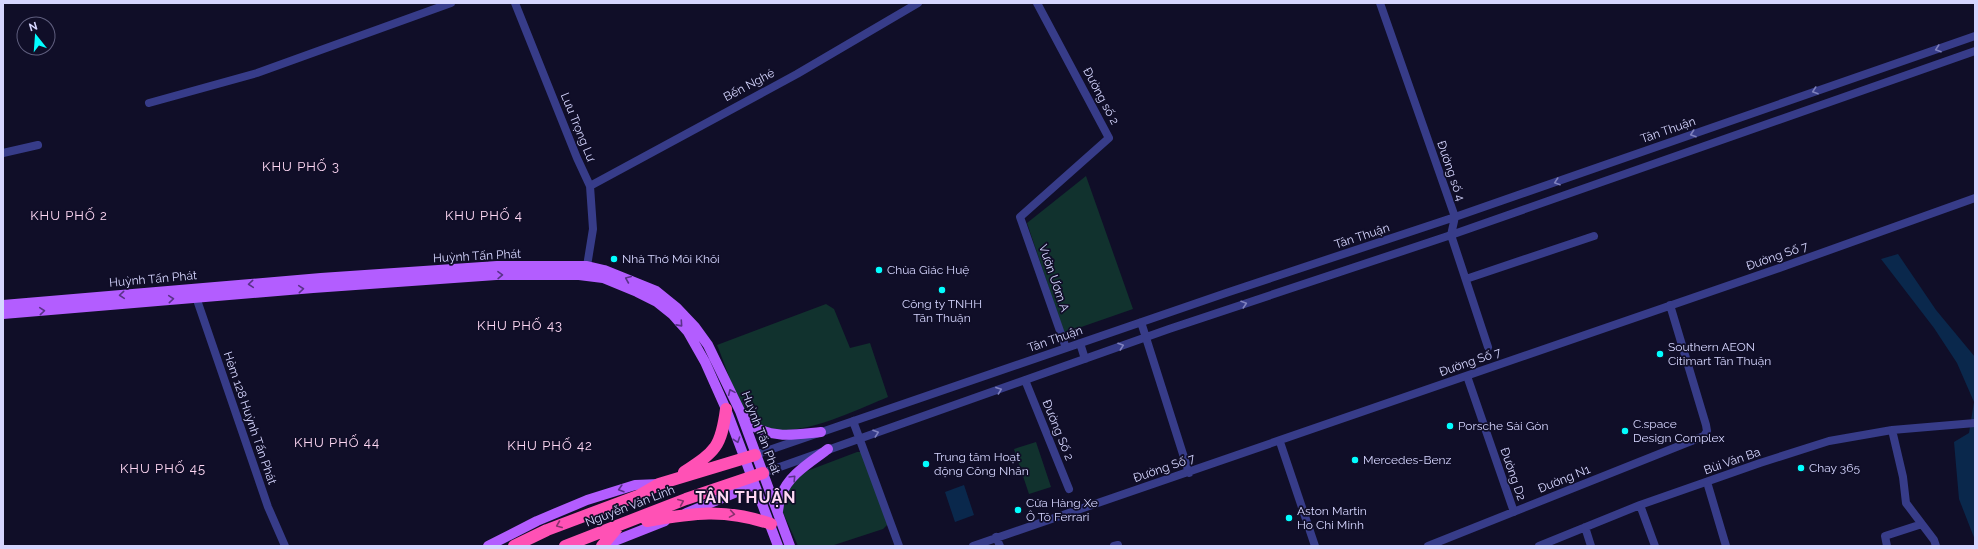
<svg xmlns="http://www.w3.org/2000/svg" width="1978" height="549" font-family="Raleway,sans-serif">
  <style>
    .green { fill: #11322e }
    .water { fill: #0a284c }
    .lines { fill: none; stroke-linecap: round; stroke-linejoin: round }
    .minor { stroke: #373c89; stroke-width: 8 }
    .major { stroke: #b35dff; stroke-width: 10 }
    .highway { stroke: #ff51b5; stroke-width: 12 }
    .oneway { stroke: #7f81be }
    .oneway2 { stroke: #593289 }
    .oneway3 { stroke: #88306e }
    .poi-dot { fill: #02feff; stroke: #100e28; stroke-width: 1.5 }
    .labels { text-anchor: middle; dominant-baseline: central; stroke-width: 3.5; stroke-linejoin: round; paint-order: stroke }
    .street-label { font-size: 12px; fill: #d6d6ff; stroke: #100e28 }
    .poi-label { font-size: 12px; fill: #d6d6ff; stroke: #100e28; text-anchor: start }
    .neighbourhood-label { font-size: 13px; letter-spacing: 1px; fill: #ffd8f4; stroke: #100e28 }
    .district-label { font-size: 16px; font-weight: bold; letter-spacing: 1px; fill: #ffd8f4; stroke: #100e28 }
  </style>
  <rect width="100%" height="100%" fill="#100e28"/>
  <path class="green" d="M 1086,176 L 1133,309 L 1064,333 L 1027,223 Z
    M 826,304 L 834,309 L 850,348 L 870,343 L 888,397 C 858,409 784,447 754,422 C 738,408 726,366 717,345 Z
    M 1036,442 L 1051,487 L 1029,494 L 1014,449 Z
    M 857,452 L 861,452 L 888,524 L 883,529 L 831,546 L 798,546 L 781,508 L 790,484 L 807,471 Z"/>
  <path class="water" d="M 1898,254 L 1936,310 L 1975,357 L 1975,540 L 1959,499 L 1954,442 L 1969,433 L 1974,402 L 1957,363 L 1934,328 L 1881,259 Z
    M 964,485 L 974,515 L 955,522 L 945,492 Z"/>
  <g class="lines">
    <path class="minor" d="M 515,3 L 577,158 L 590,186 L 593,229 L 587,266
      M 1037,3 L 1109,138 L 1020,217 L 1066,348
      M 1380,3 L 1455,217 L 1451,235 L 1488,347
      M 149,103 L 257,73 L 451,3
      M 3,153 L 38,145
      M 590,186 L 797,74 L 918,3
      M 1466,279 L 1594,236
      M 196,297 L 268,507 L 285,546
      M 1141,322 L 1189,473
      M 1080,343 L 1085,359
      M 1467,376 L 1514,512
      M 1025,380 L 1069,489
      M 853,421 L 899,546
      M 1892,430 L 1903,477 L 1906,503 L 1934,540 L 1936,546
      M 1280,442 L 1315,546
      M 755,455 L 1226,293 L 1455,217 L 1975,36
      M 763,473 L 1169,329 L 1451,235 L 1975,51
      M 1707,482 L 1726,546
      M 1640,505 L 1655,546
      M 1585,527 L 1591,546
      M 996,537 L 1000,546
      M 973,546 L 1785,266 L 1975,198
      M 1114,546 L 1118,545
      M 1428,546 L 1704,436 L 1707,431 L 1706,425 L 1670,305
      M 1539,546 L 1640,505 L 1760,463 L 1829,441 L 1892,430 L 1975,423
      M 1887,546 L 1885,536 L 1922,524"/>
    <path class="major" d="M 3,305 L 321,278 L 497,266 L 587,266 L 604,270 L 656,291 L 677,308 L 695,327 L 708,345 L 740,411 L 790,546
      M 3,314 L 313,288 L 496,275 L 579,275 L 603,278 L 637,292 L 657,302 L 672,314 L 688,332 L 705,362 L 726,409 L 778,546
      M 742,414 C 746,418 750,424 755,427 C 775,439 799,434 821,432
      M 778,511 C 779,506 779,500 781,496 C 788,475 811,462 828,449
      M 686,513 L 754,485
      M 488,546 L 537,521 L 587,500 L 635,485 L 659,484
      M 602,546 L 665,521"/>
    <path class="highway" d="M 684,472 C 716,451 721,447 726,409
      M 647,521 C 693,513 725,508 771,524
      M 514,546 L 547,530 L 640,495 L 659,484 L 755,455
      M 565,546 L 686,499 L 763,473
      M 602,546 L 617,528"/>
  </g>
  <defs><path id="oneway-chevron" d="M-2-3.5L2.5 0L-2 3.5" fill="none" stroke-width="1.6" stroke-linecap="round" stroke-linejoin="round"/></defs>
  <g class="oneway">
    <use href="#oneway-chevron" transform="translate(1938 49) rotate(161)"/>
    <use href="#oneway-chevron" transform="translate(1815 91) rotate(161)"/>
    <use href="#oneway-chevron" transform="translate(1693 134) rotate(161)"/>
    <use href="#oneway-chevron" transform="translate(1557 182) rotate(161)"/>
    <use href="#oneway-chevron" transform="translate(1244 304) rotate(-18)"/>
    <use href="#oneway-chevron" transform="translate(1121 346) rotate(-19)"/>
    <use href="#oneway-chevron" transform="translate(999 390) rotate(-20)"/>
    <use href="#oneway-chevron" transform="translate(876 433) rotate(-19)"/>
  </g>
  <g class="oneway2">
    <use href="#oneway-chevron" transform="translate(500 275) rotate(-1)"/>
    <use href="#oneway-chevron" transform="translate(628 279) rotate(-157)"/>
    <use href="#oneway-chevron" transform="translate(251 284) rotate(175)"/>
    <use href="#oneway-chevron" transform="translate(301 289) rotate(-5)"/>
    <use href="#oneway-chevron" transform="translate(122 295) rotate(175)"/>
    <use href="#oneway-chevron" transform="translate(171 299) rotate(-5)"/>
    <use href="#oneway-chevron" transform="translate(42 311) rotate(-5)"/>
    <use href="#oneway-chevron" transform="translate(680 324) rotate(48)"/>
    <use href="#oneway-chevron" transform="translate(731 392) rotate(-114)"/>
    <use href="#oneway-chevron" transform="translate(737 440) rotate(71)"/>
    <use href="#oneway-chevron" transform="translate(793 478) rotate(-46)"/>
    <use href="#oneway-chevron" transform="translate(621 489) rotate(163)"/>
  </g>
  <g class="oneway3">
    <use href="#oneway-chevron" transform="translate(681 502) rotate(-23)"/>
    <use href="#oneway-chevron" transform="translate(732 514) rotate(9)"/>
    <use href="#oneway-chevron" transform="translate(559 525) rotate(158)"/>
  </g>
  <g class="poi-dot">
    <circle cx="614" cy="259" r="4"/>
    <circle cx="879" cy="270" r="4"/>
    <circle cx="942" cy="290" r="4"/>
    <circle cx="1660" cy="354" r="4"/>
    <circle cx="1450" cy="426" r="4"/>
    <circle cx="1625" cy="431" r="4"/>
    <circle cx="1355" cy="460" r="4"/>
    <circle cx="926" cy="464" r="4"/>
    <circle cx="1801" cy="468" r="4"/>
    <circle cx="1018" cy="510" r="4"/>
    <circle cx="1289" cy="518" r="4"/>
  </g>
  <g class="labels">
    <g class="street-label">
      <text transform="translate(749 85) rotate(-28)">Bến Nghé</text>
      <text transform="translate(1101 96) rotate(62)">Đường số 2</text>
      <text transform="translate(578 127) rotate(68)">Lưu Trọng Lư</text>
      <text transform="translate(1668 130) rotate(-19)">Tân Thuận</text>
      <text transform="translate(1451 171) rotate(71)">Đường số 4</text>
      <text transform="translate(1362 236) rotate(-18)">Tân Thuận</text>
      <text transform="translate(477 256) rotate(-3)">Huỳnh Tấn Phát</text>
      <text transform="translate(1777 256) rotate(-19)">Đường Số 7</text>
      <text transform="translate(1054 278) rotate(71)">Vườn Ươm A</text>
      <text transform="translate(153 279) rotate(-5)">Huỳnh Tấn Phát</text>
      <text transform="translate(1055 339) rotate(-19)">Tân Thuận</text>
      <text transform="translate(1470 362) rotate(-19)">Đường Số 7</text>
      <text transform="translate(250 418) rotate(71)">Hẻm 128 Huỳnh Tấn Phát</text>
      <text transform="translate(1058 430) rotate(68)">Đường Số 2</text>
      <text transform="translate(761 433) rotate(69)">Huỳnh Tấn Phát</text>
      <text transform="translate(1732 461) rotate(-19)">Bùi Văn Ba</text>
      <text transform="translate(1164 468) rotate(-19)">Đường Số 7</text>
      <text transform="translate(1513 474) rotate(71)">Đường D2</text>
      <text transform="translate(1564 479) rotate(-22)">Đường N1</text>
      <text transform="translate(630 506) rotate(-21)">Nguyễn Văn Linh</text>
    </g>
    <g class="poi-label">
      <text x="622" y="259">Nhà Thờ Môi Khôi</text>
      <text x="887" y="270">Chùa Giác Huệ</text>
      <text x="942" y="304" text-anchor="middle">Công ty TNHH<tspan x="942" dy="14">Tân Thuận</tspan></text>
      <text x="1668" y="347">Southern AEON<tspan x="1668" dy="14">Citimart Tân Thuận</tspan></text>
      <text x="1633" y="424">C.space<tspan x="1633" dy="14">Design Complex</tspan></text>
      <text x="1458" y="426">Porsche Sài Gòn</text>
      <text x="934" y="457">Trung tâm Hoạt<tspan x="934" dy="14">động Công Nhân</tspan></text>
      <text x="1363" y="460">Mercedes-Benz</text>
      <text x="1809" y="468">Chay 365</text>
      <text x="1026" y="503">Cửa Hàng Xe<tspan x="1026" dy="14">Ô Tô Ferrari</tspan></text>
      <text x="1297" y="511">Aston Martin<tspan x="1297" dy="14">Ho Chi Minh</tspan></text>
    </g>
    <g class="neighbourhood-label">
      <text x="301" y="166">KHU PHỐ 3</text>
      <text x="69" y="215">KHU PHỐ 2</text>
      <text x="484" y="215">KHU PHỐ 4</text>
      <text x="520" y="325">KHU PHỐ 43</text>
      <text x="337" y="442">KHU PHỐ 44</text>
      <text x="550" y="445">KHU PHỐ 42</text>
      <text x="163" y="468">KHU PHỐ 45</text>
    </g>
    <g class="district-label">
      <text x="746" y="497">TÂN THUẬN</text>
    </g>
  </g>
  <rect width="1978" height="549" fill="none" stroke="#d6d6ff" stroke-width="8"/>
  <g transform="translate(36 36) rotate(343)"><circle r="19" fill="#100e28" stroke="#5f5e7e"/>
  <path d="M0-3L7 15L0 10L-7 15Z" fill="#02feff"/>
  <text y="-6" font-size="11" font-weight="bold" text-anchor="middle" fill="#d6d6ff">N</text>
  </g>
</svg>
